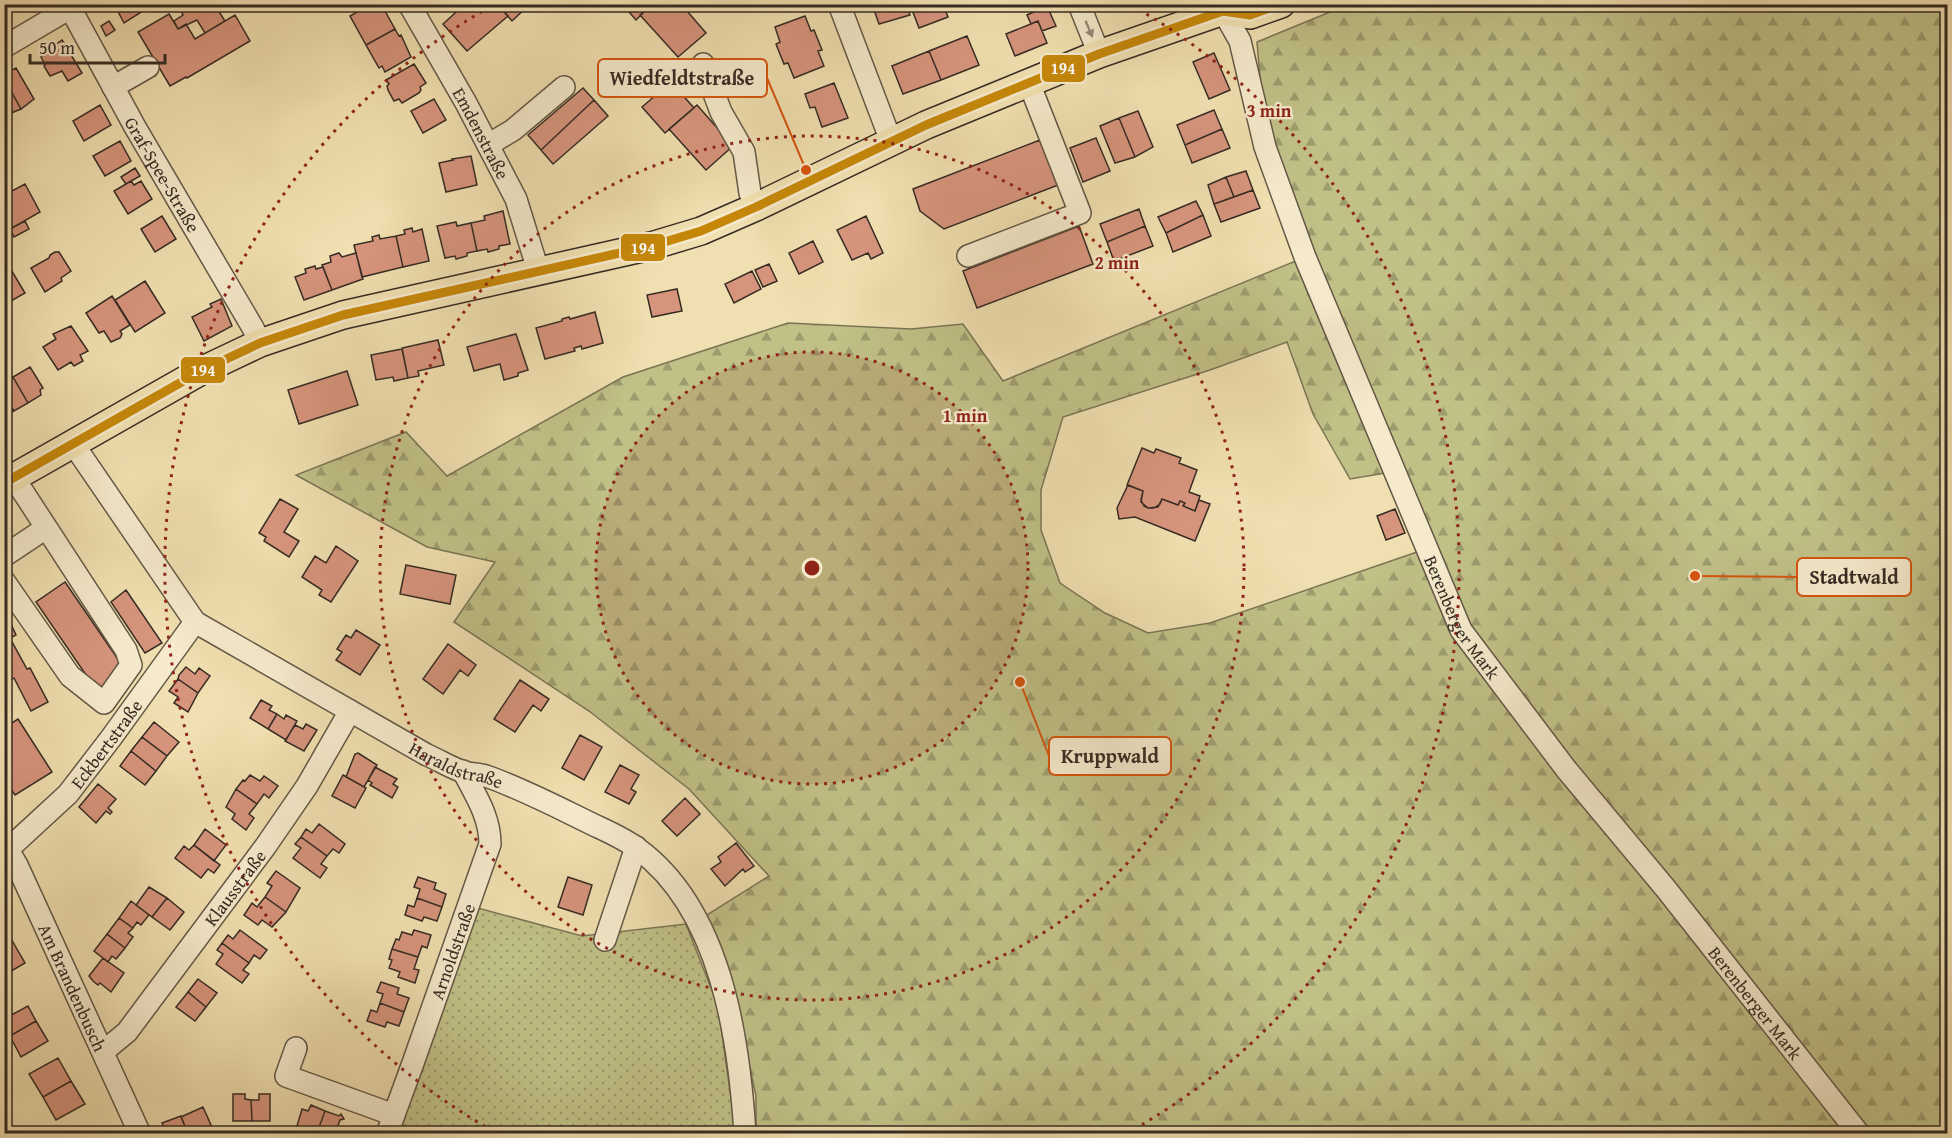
<svg xmlns="http://www.w3.org/2000/svg" width="1952" height="1138" font-family="'Gentium Book Plus',serif">
  <style>
    .grass { fill: url(#grass-dots); stroke: #7a7655; stroke-width: 1.5 }
    .forest { fill: url(#forest-firs); stroke: #7a7655; stroke-width: 1.5 }
    .building { fill: #d6947c; stroke: #352b23; stroke-width: 1.5 }
    .lines { fill: none; stroke-linecap: round; stroke-linejoin: round }
    .minor-casing { stroke: #645846; stroke-width: 24 }
    .major-casing { stroke: #352b23; stroke-width: 30 }
    .minor { stroke: #f5eacc; stroke-width: 21 }
    .major { stroke: #f0dfb0; stroke-width: 27 }
    .bus-1-casing { stroke: #f5eacc; stroke-width: 14 }
    .bus-1 { stroke: #c68709; stroke-width: 9 }
    .oneway { fill: #958a78 }
    .ring { fill: none; stroke: #8f2418; stroke-width: 3; stroke-dasharray: 3 6 }
    .labels { text-anchor: middle; dominant-baseline: central; stroke-width: 4.5; stroke-linejoin: round; paint-order: stroke }
    .street-label { font-size: 18px; fill: #352b23; stroke: #f5eacc }
    .centre { fill: #8f2418; stroke: #f5eacc; stroke-width: 3 }
    .ring-label { font-size: 18px; text-anchor: middle; font-weight: bold; fill: #8f2418; stroke: #f5eacc; stroke-width: 4.5; stroke-linejoin: round; paint-order: stroke }
    .leader { fill: none; stroke: #d6540e; stroke-width: 2 }
    .callout-dot { fill: #d6540e; stroke: #f5eacc; stroke-width: 2 }
    .callout { fill: #f5eacc; stroke: #d6540e; stroke-width: 2 }
    .callout-label { font-size: 20px; text-anchor: middle; font-weight: bold; fill: #352b23 }
    .line-badge { stroke: #f5eacc; stroke-width: 2 }
    .badge-label { font-size: 16px; text-anchor: middle; font-weight: bold; fill: #fff }
  </style>
  <defs>
    <pattern id="grass-dots" width="8" height="8" patternUnits="userSpaceOnUse" patternTransform="scale(1.5)"><rect width="8" height="8" fill="#c0c087"/><path d="M2 2h.1M6 6h.1" fill="none" stroke="#9d9c6e" stroke-width="1.8" stroke-linecap="round"/></pattern>
    <pattern id="forest-firs" width="22" height="20" patternUnits="userSpaceOnUse" patternTransform="scale(1.5)"><rect width="22" height="20" fill="#c0c087"/><path d="M5 1l3.5 6h-7zM16 11l3.5 6h-7z" fill="#9d9c6e"/></pattern>
  </defs>
  <rect width="100%" height="100%" fill="#f0dfb0"/>
  <filter id="stains"><feTurbulence type="fractalNoise" baseFrequency=".00333" numOctaves="4"/><feColorMatrix values="0 0 0 0 .2 0 0 0 0 .09 0 0 0 0 .02 0 0 0 .5 -.17"/></filter>
  <radialGradient id="worn" r=".72"><stop offset=".6" stop-color="#630" stop-opacity="0"/><stop offset="1" stop-color="#630" stop-opacity=".3"/></radialGradient>
  <path class="grass" d="M 474,907 L 582,936 L 686,924 L 718,1006 L 736,1133 L 398,1134 L 402,1126 Z"/>
  <path class="forest" d="M 1347,5 L 1947,5 L 1947,1133 L 756,1133 L 756,1096 L 736,1003 L 702,918 L 769,876 L 689,789 L 589,711 L 454,622 L 495,562 L 427,547 L 296,475 L 406,432 L 447,476 L 623,377 L 788,323 L 911,329 L 963,324 L 1003,381 L 1303,258 L 1392,472 L 1350,479 L 1313,414 L 1287,342 L 1210,370 L 1063,417 L 1041,490 L 1041,530 L 1060,583 L 1105,613 L 1148,633 L 1210,623 L 1423,550 L 1466,628 L 1266,147 L 1257,42 Z"/>
  <path class="building" d="M 114,4 L 154,4 L 124,23 Z
    M 177,4 L 221,4 L 216,7 L 225,21 L 205,33 L 197,20 L 178,29 L 174,21 L 183,15 Z
    M 371,4 L 381,4 L 395,29 L 366,45 L 350,16 Z
    M 465,4 L 497,4 L 508,16 L 467,51 L 443,24 Z
    M 497,4 L 530,4 L 512,21 Z
    M 622,4 L 652,4 L 636,20 Z
    M 652,4 L 681,4 L 706,33 L 678,57 L 640,15 Z
    M 872,4 L 906,4 L 910,15 L 879,24 Z
    M 916,4 L 943,4 L 948,17 L 919,28 L 911,7 Z
    M 1115,4 L 1134,4 L 1117,11 Z
    M 1047,6 L 1056,26 L 1042,31 L 1038,21 L 1031,24 L 1027,15 Z
    M 169,14 L 178,29 L 186,24 L 195,39 L 235,15 L 250,41 L 187,78 L 186,77 L 170,86 L 138,32 Z
    M 805,16 L 811,31 L 814,30 L 822,50 L 818,51 L 824,66 L 794,78 L 788,63 L 784,64 L 776,44 L 780,42 L 775,27 Z
    M 109,21 L 115,30 L 106,36 L 101,26 Z
    M 1038,21 L 1047,43 L 1015,56 L 1006,34 Z
    M 395,29 L 399,36 L 401,35 L 411,57 L 385,72 L 382,66 L 379,68 L 366,45 Z
    M 967,36 L 979,65 L 941,80 L 929,51 Z
    M 62,40 L 82,73 L 68,81 L 62,71 L 50,76 L 44,66 L 45,65 L 41,57 L 56,47 L 55,45 Z
    M 929,51 L 941,80 L 903,94 L 892,66 Z
    M 1214,53 L 1230,90 L 1209,99 L 1193,62 Z
    M 414,64 L 426,83 L 420,87 L 421,90 L 419,93 L 402,103 L 399,99 L 394,101 L 388,90 L 387,86 L 389,84 L 386,80 Z
    M 16,68 L 34,99 L 21,109 L 4,78 L 4,74 Z
    M 4,78 L 21,109 L 6,115 L 4,113 Z
    M 671,82 L 694,108 L 665,133 L 642,107 Z
    M 834,83 L 848,118 L 822,127 L 815,107 L 810,108 L 805,94 Z
    M 583,88 L 594,100 L 541,150 L 528,135 Z
    M 434,99 L 446,120 L 423,133 L 411,111 Z
    M 594,100 L 608,116 L 553,164 L 541,150 Z
    M 100,105 L 111,125 L 84,141 L 73,121 Z
    M 697,105 L 733,146 L 706,170 L 669,129 Z
    M 1214,110 L 1222,129 L 1185,145 L 1177,125 Z
    M 1138,111 L 1153,147 L 1135,157 L 1119,118 Z
    M 1119,118 L 1135,157 L 1115,163 L 1100,126 Z
    M 1222,129 L 1230,148 L 1192,163 L 1185,145 Z
    M 1096,138 L 1110,171 L 1083,182 L 1070,148 Z
    M 1040,140 L 1058,185 L 944,229 L 920,211 L 913,189 Z
    M 120,141 L 131,161 L 105,176 L 93,156 Z
    M 471,156 L 477,185 L 446,192 L 439,163 L 453,160 L 452,159 Z
    M 135,168 L 140,176 L 126,184 L 121,177 Z
    M 1246,171 L 1253,190 L 1234,197 L 1226,177 Z
    M 1226,177 L 1234,197 L 1214,204 L 1208,185 Z
    M 131,181 L 134,185 L 141,181 L 152,199 L 128,214 L 114,191 Z
    M 25,184 L 40,212 L 12,228 L 6,217 L 4,219 L 4,197 L 6,194 Z
    M 1253,190 L 1260,208 L 1221,222 L 1214,204 Z
    M 1196,201 L 1203,215 L 1166,233 L 1158,217 Z
    M 1139,209 L 1145,226 L 1107,242 L 1100,224 Z
    M 503,211 L 510,244 L 499,246 L 499,249 L 488,252 L 487,249 L 477,251 L 471,223 L 485,220 L 484,216 Z
    M 1203,215 L 1211,236 L 1173,252 L 1166,233 Z
    M 162,216 L 176,239 L 155,252 L 141,229 Z
    M 866,216 L 883,253 L 871,259 L 868,253 L 852,260 L 837,230 Z
    M 25,221 L 29,229 L 14,237 L 10,229 Z
    M 456,222 L 457,226 L 471,223 L 477,251 L 467,253 L 467,256 L 456,259 L 455,256 L 445,258 L 437,226 Z
    M 1079,226 L 1093,264 L 977,308 L 963,271 Z
    M 1145,226 L 1153,246 L 1114,261 L 1107,242 Z
    M 412,228 L 413,232 L 422,229 L 429,261 L 403,267 L 396,236 L 405,234 L 404,230 Z
    M 379,235 L 380,239 L 396,236 L 403,267 L 362,277 L 354,245 L 373,241 L 372,237 Z
    M 813,241 L 823,262 L 799,274 L 789,253 Z
    M 55,252 L 59,252 L 71,271 L 61,278 L 62,281 L 45,292 L 31,268 L 49,258 L 50,255 Z
    M 339,253 L 342,257 L 356,253 L 363,279 L 332,290 L 322,265 L 331,262 L 330,256 Z
    M 769,264 L 777,281 L 763,287 L 755,270 Z
    M 315,266 L 316,269 L 323,267 L 332,290 L 304,300 L 295,277 L 306,273 L 305,269 Z
    M 10,268 L 25,293 L 4,305 L 4,270 Z
    M 752,271 L 761,289 L 734,303 L 725,284 Z
    M 145,281 L 165,313 L 135,332 L 115,300 Z
    M 677,289 L 682,311 L 652,317 L 647,295 Z
    M 112,296 L 130,325 L 120,331 L 122,334 L 120,338 L 111,342 L 104,331 L 99,333 L 86,313 Z
    M 221,299 L 232,326 L 204,341 L 192,317 L 212,307 L 210,304 Z
    M 595,312 L 603,343 L 582,349 L 581,346 L 574,348 L 575,351 L 545,359 L 536,328 L 562,321 L 562,319 L 569,317 L 570,319 Z
    M 71,326 L 88,351 L 80,355 L 83,361 L 74,366 L 71,362 L 58,370 L 43,347 L 56,339 L 53,334 Z
    M 516,334 L 528,370 L 518,373 L 518,376 L 504,380 L 500,364 L 474,371 L 467,347 Z
    M 438,340 L 444,365 L 418,371 L 419,376 L 408,378 L 402,348 Z
    M 402,349 L 408,378 L 394,381 L 393,377 L 376,380 L 371,355 Z
    M 30,367 L 43,388 L 40,390 L 41,395 L 28,403 L 13,377 Z
    M 347,371 L 358,405 L 299,424 L 288,390 Z
    M 13,377 L 28,403 L 14,411 L 4,394 L 4,382 Z
    M 4,394 L 14,411 L 4,416 Z
    M 1142,448 L 1154,453 L 1156,449 L 1181,458 L 1179,463 L 1197,470 L 1189,492 L 1200,496 L 1195,511 L 1183,506 L 1185,503 L 1180,501 L 1178,505 L 1162,499 L 1160,504 L 1154,508 L 1148,508 L 1144,506 L 1141,500 L 1143,491 L 1127,485 Z
    M 1128,485 L 1143,491 L 1141,502 L 1148,508 L 1158,507 L 1162,499 L 1178,505 L 1180,501 L 1185,503 L 1183,506 L 1195,511 L 1199,500 L 1210,504 L 1195,541 L 1135,517 L 1119,519 L 1117,508 Z
    M 280,499 L 298,509 L 284,532 L 299,541 L 289,557 L 264,541 L 266,537 L 259,533 Z
    M 1395,509 L 1405,533 L 1386,540 L 1377,516 Z
    M 336,546 L 358,561 L 331,602 L 319,595 L 322,590 L 302,577 L 315,556 L 326,563 Z
    M 406,565 L 456,575 L 450,604 L 400,594 Z
    M 65,582 L 122,665 L 111,682 L 97,691 L 36,602 Z
    M 126,590 L 162,643 L 145,653 L 111,602 Z
    M 10,622 L 16,635 L 10,638 L 27,669 L 30,668 L 48,702 L 31,711 L 14,678 L 11,680 L 4,668 L 4,625 Z
    M 356,630 L 380,645 L 360,675 L 336,660 L 342,652 L 337,649 L 346,635 L 351,638 Z
    M 448,644 L 476,665 L 468,676 L 460,670 L 443,694 L 423,679 Z
    M 186,667 L 195,674 L 199,668 L 210,676 L 198,693 L 178,679 L 179,675 Z
    M 178,679 L 198,693 L 188,712 L 174,703 L 178,697 L 169,691 Z
    M 520,680 L 549,699 L 541,711 L 533,705 L 515,732 L 494,719 Z
    M 261,700 L 272,706 L 269,710 L 277,714 L 268,729 L 250,718 Z
    M 277,714 L 284,719 L 286,715 L 297,721 L 286,740 L 268,729 Z
    M 18,719 L 52,772 L 15,795 L 4,779 L 4,728 Z
    M 154,722 L 179,742 L 167,756 L 142,737 Z
    M 306,724 L 317,730 L 304,751 L 285,741 L 295,725 L 303,729 Z
    M 580,735 L 602,747 L 584,780 L 562,768 Z
    M 142,737 L 167,756 L 156,771 L 131,751 Z
    M 131,751 L 156,771 L 145,785 L 120,766 Z
    M 358,753 L 377,765 L 364,787 L 346,777 L 355,754 Z
    M 620,765 L 639,775 L 631,789 L 636,792 L 629,804 L 605,792 Z
    M 375,767 L 397,779 L 393,784 L 398,787 L 392,798 L 370,785 L 372,783 L 368,780 Z
    M 250,775 L 260,781 L 264,776 L 278,786 L 269,798 L 264,794 L 257,804 L 236,789 L 243,780 L 245,781 Z
    M 343,775 L 366,788 L 355,808 L 332,796 Z
    M 98,784 L 116,799 L 108,808 L 112,812 L 110,814 L 106,811 L 96,823 L 79,807 Z
    M 236,789 L 257,804 L 249,814 L 254,818 L 246,830 L 232,819 L 235,814 L 226,807 Z
    M 685,798 L 700,814 L 677,836 L 662,821 Z
    M 319,824 L 345,844 L 339,853 L 333,849 L 327,856 L 301,837 L 306,829 L 312,833 Z
    M 205,829 L 226,845 L 214,861 L 194,845 Z
    M 301,837 L 327,856 L 321,864 L 327,868 L 320,878 L 293,858 L 301,848 L 295,844 Z
    M 736,843 L 754,866 L 745,872 L 743,869 L 725,886 L 711,869 L 721,862 L 718,857 Z
    M 194,845 L 220,865 L 214,873 L 208,869 L 201,878 L 175,858 L 184,846 L 189,850 Z
    M 276,871 L 300,888 L 286,912 L 265,897 L 272,886 L 267,883 Z
    M 418,877 L 436,883 L 434,889 L 446,894 L 442,907 L 417,898 L 420,889 L 414,887 Z
    M 568,877 L 592,885 L 583,915 L 558,907 Z
    M 149,887 L 167,898 L 152,917 L 136,905 Z
    M 265,897 L 286,912 L 272,927 L 262,920 L 258,925 L 244,915 L 252,903 L 257,907 Z
    M 167,898 L 184,912 L 170,930 L 152,917 Z
    M 417,898 L 442,907 L 437,921 L 424,917 L 422,921 L 405,915 L 408,905 L 414,907 Z
    M 131,901 L 149,915 L 141,925 L 137,922 L 133,928 L 119,918 Z
    M 119,918 L 133,928 L 128,933 L 133,937 L 125,948 L 107,934 Z
    M 6,930 L 25,963 L 8,973 L 4,966 L 4,931 Z
    M 240,930 L 267,950 L 260,959 L 254,955 L 249,963 L 222,943 L 228,935 L 233,939 Z
    M 414,930 L 431,935 L 427,948 L 422,946 L 418,957 L 392,949 L 396,939 L 399,940 L 402,932 L 412,935 Z
    M 107,934 L 125,948 L 116,959 L 112,956 L 108,962 L 94,951 Z
    M 222,943 L 249,963 L 243,970 L 249,974 L 242,983 L 216,964 L 223,954 L 217,950 Z
    M 392,949 L 418,957 L 414,969 L 419,970 L 415,983 L 398,977 L 400,972 L 389,968 L 392,960 L 389,959 Z
    M 103,958 L 124,973 L 111,992 L 100,983 L 98,985 L 93,981 L 89,976 Z
    M 198,979 L 217,993 L 206,1007 L 188,992 Z
    M 381,982 L 399,988 L 397,994 L 409,998 L 404,1012 L 380,1003 L 383,994 L 377,992 Z
    M 188,992 L 206,1007 L 195,1021 L 176,1007 Z
    M 380,1003 L 404,1012 L 399,1026 L 387,1022 L 385,1027 L 367,1021 L 371,1010 L 377,1012 Z
    M 28,1006 L 36,1021 L 10,1036 L 4,1028 L 4,1019 Z
    M 36,1021 L 48,1041 L 21,1057 L 10,1036 Z
    M 58,1058 L 71,1081 L 43,1097 L 29,1074 Z
    M 71,1081 L 85,1104 L 56,1120 L 43,1097 Z
    M 233,1094 L 245,1094 L 245,1099 L 251,1100 L 252,1121 L 233,1121 Z
    M 259,1094 L 270,1094 L 270,1121 L 252,1121 L 251,1100 L 259,1100 Z
    M 311,1105 L 325,1111 L 317,1133 L 297,1126 L 302,1109 L 308,1111 Z
    M 203,1107 L 211,1125 L 193,1134 L 188,1134 L 181,1117 Z
    M 325,1111 L 339,1116 L 341,1114 L 344,1119 L 340,1120 L 335,1134 L 317,1133 Z
    M 181,1116 L 188,1134 L 167,1134 L 162,1123 Z"/>
  <g class="lines">
    <defs>
      <g id="minor">
        <path id="s1" d="M 68,4 L 135,127 L 253,328 L 260,343"/>
        <path id="s2" d="M 409,4 L 466,103 L 516,199 L 538,270"/>
        <path d="M 839,4 L 891,141"/>
        <path d="M 1079,4 L 1099,54"/>
        <path id="s3" d="M 1223,11 L 1240,41 L 1265,147 L 1305,257 L 1461,630 L 1566,769 L 1666,889 L 1859,1134"/>
        <path d="M 4,47 L 77,4"/>
        <path d="M 703,64 L 721,112 L 744,152 L 750,193 L 756,207"/>
        <path d="M 113,87 L 148,67"/>
        <path d="M 488,145 L 513,130 L 564,87"/>
        <path d="M 968,256 L 1080,213 L 1029,83"/>
        <path id="s4" d="M 74,445 L 195,622 L 427,755 C 439,760 451,768 464,772 C 471,774 479,774 486,776 C 523,789 559,808 594,825 C 609,832 625,839 638,849 C 721,910 739,1038 745,1134"/>
        <path d="M 4,556 L 46,528"/>
        <path d="M 4,581 L 70,676 L 104,703 L 131,665 L 126,650 L 14,478"/>
        <path id="s5" d="M 4,843 L 17,865 L 140,1134"/>
        <path id="s6" d="M 4,853 L 68,794 L 111,738 L 195,622"/>
        <path d="M 605,940 L 636,847"/>
        <path d="M 296,1048 L 286,1076 L 394,1115"/>
        <path id="s7" d="M 104,1051 L 127,1032 L 265,847 L 307,786 L 350,711"/>
        <path id="s8" d="M 387,1134 L 413,1063 L 490,844 C 490,817 476,796 463,771"/>
      </g>
      <path id="major" d="M 1223,11 L 1250,15 L 1281,4
        M 4,483 L 201,371 L 260,343 L 343,315 L 651,246 L 701,231 L 756,207 L 926,125 L 1099,54 L 1223,11 L 1236,4"/>
    </defs>
    <use href="#minor" class="minor-casing"/>
    <use href="#major" class="major-casing"/>
    <use href="#minor" class="minor"/>
    <use href="#major" class="major"/>
    <defs>
      <path id="bus-1" d="M 4,483 L 201,371 L 260,343 L 343,315 L 651,246 L 701,231 L 756,207 L 926,125 L 1099,54 L 1223,11 L 1250,15 L 1280,4"/>
    </defs>
    <use href="#bus-1" class="bus-1-casing"/>
    <use href="#bus-1" class="bus-1"/>
  </g>
  <defs><path id="oneway-solid" d="M-6-.8H1V-3.2L6.5 0L1 3.2V.8H-6Z" transform="scale(1.5)"/></defs>
  <use class="oneway" href="#oneway-solid" transform="translate(1089 29) rotate(67)"/>
  <circle cx="812" cy="568" r="216" fill="#8f2418" fill-opacity=".12"/>
  <g class="ring">
    <circle cx="812" cy="568" r="216"/>
    <circle cx="812" cy="568" r="432"/>
    <path d="M493 1131A647 647 0 0 1 493 5M1131 5A647 647 0 0 1 1131 1131"/>
  </g>
  <g class="labels">
    <g class="street-label">
      <text stroke="none"><textPath href="#s2" startOffset="148">Emdenstraße</textPath></text>
      <text stroke="none"><textPath href="#s1" startOffset="195">Graf-Spee-Straße</textPath></text>
      <text stroke="none"><textPath href="#s3" startOffset="654">Berenberger Mark</textPath></text>
      <text stroke="none"><textPath href="#s6" startOffset="150">Eckbertstraße</textPath></text>
      <text stroke="none"><textPath href="#s4" startOffset="513">Haraldstraße</textPath></text>
      <text stroke="none"><textPath href="#s7" startOffset="210">Klausstraße</textPath></text>
      <text stroke="none"><textPath href="#s8" startOffset="194">Arnoldstraße</textPath></text>
      <text stroke="none"><textPath href="#s5" startOffset="160">Am Brandenbusch</textPath></text>
      <text stroke="none"><textPath href="#s3" startOffset="1140">Berenberger Mark</textPath></text>
    </g>
  </g>
  <circle cx="812" cy="568" r="9" class="centre"/>
  <g class="ring-label">
    <text x="1269" y="117">3 min</text>
    <text x="1117" y="269">2 min</text>
    <text x="965" y="422">1 min</text>
  </g>
  <path class="leader" d="M806 170L767 78M1695 576L1797 577M1020 682L1049 756"/>
  <g class="callout-dot">
    <circle cx="806" cy="170" r="6"/>
    <circle cx="1695" cy="576" r="6"/>
    <circle cx="1020" cy="682" r="6"/>
  </g>
  <g class="callout">
    <rect x="598" y="59" width="169" height="38" rx="6"/>
    <rect x="1797" y="558" width="114" height="38" rx="6"/>
    <rect x="1049" y="737" width="122" height="38" rx="6"/>
  </g>
  <g class="callout-label">
    <text x="682" y="85">Wiedfeldtstraße</text>
    <text x="1854" y="584">Stadtwald</text>
    <text x="1110" y="763">Kruppwald</text>
  </g>
  <g class="line-badge">
    <rect x="1041" y="54" width="45" height="29" rx="6" fill="#c68709"/>
    <rect x="620" y="233" width="46" height="29" rx="6" fill="#c68709"/>
    <rect x="180" y="356" width="46" height="28" rx="6" fill="#c68709"/>
  </g>
  <g class="badge-label">
    <text x="1063" y="74">194</text>
    <text x="643" y="254">194</text>
    <text x="203" y="376">194</text>
  </g>
  <rect width="1952" height="1138" fill="none" stroke="#f0dfb0" stroke-width="24"/>
  <rect x="6" y="6" width="1940" height="1126" fill="none" stroke="#352b23" stroke-width="3"/>
  <rect x="12" y="12" width="1928" height="1114" fill="none" stroke="#352b23" stroke-width="1.5"/>
  <path d="M30 54v9h135v-9" fill="none" stroke="#352b23" stroke-width="3"/>
  <text x="39" y="54" font-size="18" fill="#352b23" stroke="#f5eacc" stroke-width="4.5" paint-order="stroke">50 m</text>
  <rect width="100%" height="100%" filter="url(#stains)"/>
  <rect width="100%" height="100%" fill="url(#worn)"/>
</svg>
